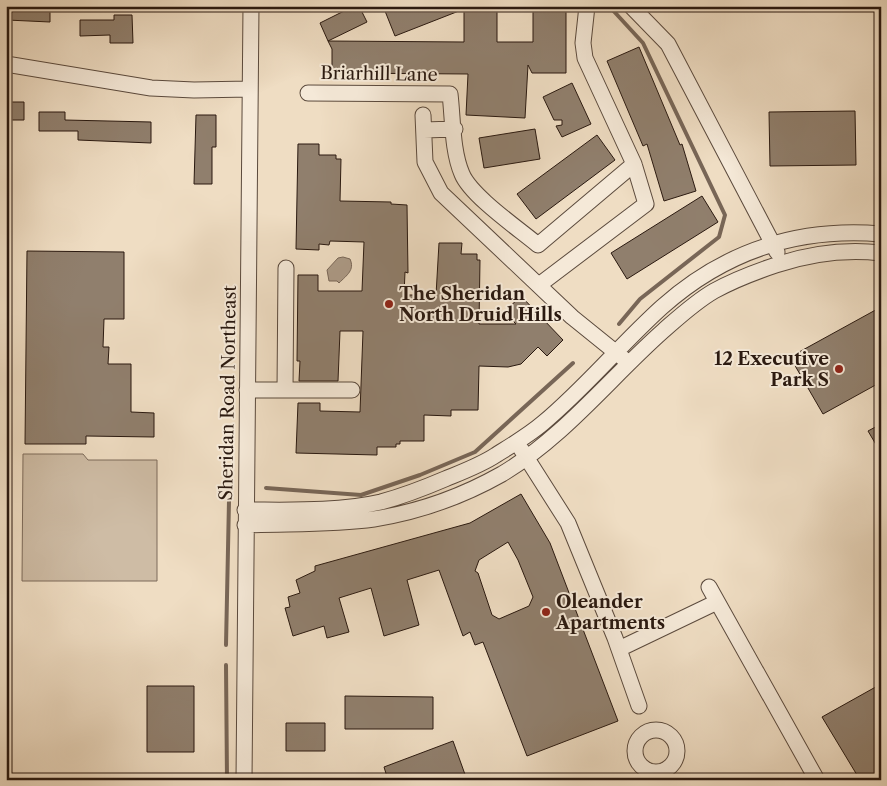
<svg xmlns="http://www.w3.org/2000/svg" width="887" height="786" font-family="'Libre Caslon Text',serif">
  <style>
    .green { fill: #cebca5; stroke: #7c6a5a }
    .water { fill: #ac9a86; stroke: #786657 }
    .lines { fill: none; stroke-linecap: round; stroke-linejoin: round }
    .stream { stroke: #786657; stroke-width: 4 }
    .building { fill: #907f6d; stroke: #2a1910; fill-rule: evenodd }
    .minor-casing { stroke: #5b4a3d; stroke-width: 17 }
    .minor { stroke: #f5e9d8; stroke-width: 15 }
    .poi-dot { fill: #8f2418; stroke: #f5e9d8; stroke-width: 2 }
    .labels { text-anchor: middle; dominant-baseline: central; stroke-width: 4; stroke-linejoin: round; paint-order: stroke }
    .street-label { font-size: 18px; fill: #2a1910; stroke: #f5e9d8 }
    .poi-label { font-size: 18px; font-weight: bold; fill: #2a1910; stroke: #f5e9d8; text-anchor: start }
  </style>
  <rect width="100%" height="100%" fill="#efddc3"/>
  <filter id="stains"><feTurbulence type="fractalNoise" baseFrequency=".004" numOctaves="4"/><feColorMatrix values="0 0 0 0 .2 0 0 0 0 .09 0 0 0 0 .02 0 0 0 .5 -.17"/></filter>
  <radialGradient id="worn" r=".72"><stop offset=".6" stop-color="#630" stop-opacity="0"/><stop offset="1" stop-color="#630" stop-opacity=".3"/></radialGradient>
  <path class="green" d="M 23,454 L 83,454 L 88,460 L 157,460 L 157,581 L 22,581 Z"/>
  <path class="water" d="M 343,257 L 350,259 C 355,270 347,275 339,283 L 337,281 L 329,281 L 327,270 L 338,258 Z"/>
  <g class="lines">
    <path class="stream" d="M 609,6 L 643,43 L 725,215 L 719,237 L 640,299 L 619,324
      M 266,488 L 361,495 L 420,475 L 475,452 L 573,363
      M 226,645 L 229,501
      M 226,665 L 227,780"/>
  </g>
  <path class="building" d="M 6,6 L 50,6 L 50,22 L 7,20 Z
    M 354,6 L 359,6 L 367,22 L 328,41 L 320,23 Z
    M 383,6 L 497,6 L 497,42 L 533,42 L 533,6 L 566,6 L 566,73 L 532,73 L 528,65 L 525,118 L 466,115 L 468,74 L 332,73 L 332,49 L 328,41 L 464,42 L 464,9 L 395,36 Z
    M 114,15 L 132,15 L 133,43 L 110,43 L 110,35 L 80,36 L 80,20 L 114,20 Z
    M 639,47 L 680,145 L 682,144 L 696,191 L 664,201 L 647,144 L 643,146 L 607,61 Z
    M 572,83 L 591,124 L 562,137 L 556,126 L 562,125 L 562,120 L 554,120 L 543,97 Z
    M 6,102 L 24,102 L 24,120 L 6,120 Z
    M 855,111 L 856,165 L 770,166 L 769,112 Z
    M 39,112 L 65,112 L 65,120 L 151,122 L 151,143 L 78,140 L 78,131 L 39,131 Z
    M 196,115 L 216,115 L 216,147 L 212,147 L 212,184 L 194,184 Z
    M 535,129 L 540,159 L 484,168 L 479,138 Z
    M 597,135 L 615,160 L 536,219 L 517,194 Z
    M 298,144 L 319,144 L 319,155 L 336,155 L 336,159 L 341,159 L 340,201 L 391,202 L 391,204 L 407,205 L 408,273 L 405,272 L 404,295 L 436,295 L 439,243 L 462,243 L 461,254 L 477,254 L 477,260 L 480,260 L 479,324 L 516,324 L 504,312 L 521,296 L 563,340 L 547,356 L 538,347 L 521,364 L 508,367 L 479,366 L 478,410 L 451,410 L 451,416 L 424,415 L 424,441 L 400,441 L 400,444 L 396,444 L 396,447 L 377,447 L 377,455 L 296,453 L 298,403 L 320,403 L 320,411 L 360,412 L 363,331 L 340,331 L 338,381 L 299,381 L 300,361 L 297,361 L 298,275 L 318,275 L 318,291 L 362,291 L 364,242 L 330,241 L 329,245 L 319,244 L 319,250 L 296,249 Z
    M 702,196 L 718,222 L 627,279 L 611,253 Z
    M 27,251 L 124,252 L 124,319 L 104,319 L 103,347 L 109,347 L 108,364 L 131,364 L 131,412 L 154,413 L 154,437 L 86,436 L 86,444 L 25,444 Z
    M 881,307 L 881,382 L 823,414 L 790,357 Z
    M 881,424 L 881,453 L 868,431 Z
    M 521,494 L 550,543 L 618,721 L 527,756 L 483,642 L 475,645 L 470,632 L 463,636 L 439,570 L 407,580 L 419,625 L 384,636 L 371,588 L 339,598 L 349,632 L 327,638 L 324,626 L 293,636 L 285,608 L 290,607 L 288,597 L 300,593 L 296,580 L 315,571 L 315,566 L 470,523 ZM 508,542 L 518,560 L 533,597 L 529,606 L 499,619 L 492,615 L 478,573 L 475,571 L 479,560 Z
    M 881,684 L 881,780 L 860,780 L 822,717 Z
    M 147,686 L 194,686 L 194,752 L 147,752 Z
    M 345,696 L 433,697 L 433,729 L 345,729 Z
    M 286,723 L 325,723 L 325,751 L 286,751 Z
    M 453,741 L 467,780 L 388,780 L 384,767 Z"/>
  <g class="lines">
    <defs>
      <path id="minor" d="M 631,6 L 668,44 L 777,252
        M 6,64 L 151,88 L 194,90 L 250,89
        M 308,93 L 450,94 C 453,119 452,151 462,174 C 471,196 519,229 538,245 L 634,164 L 585,58 L 583,43 L 587,6
        M 423,115 L 425,162 L 441,193 L 572,317 L 624,359
        M 424,130 L 455,129
        M 539,285 L 646,204 L 634,164
        M 247,390 L 352,390
        M 285,390 L 286,268
        M 521,449 L 568,523 L 615,638 L 639,706
        M 245,510 C 290,510 337,512 381,502 C 403,496 424,488 445,479 C 462,472 481,465 496,455 C 512,445 529,435 543,423 C 585,388 621,344 662,307 C 725,251 797,227 881,234
        M 245,525 C 288,523 331,525 374,519 C 418,512 463,496 502,474 C 564,437 610,378 663,331 C 679,317 695,302 714,291 C 734,280 755,272 776,265 C 809,254 846,249 881,253
        M 709,587 L 817,780
        M 619,649 L 717,602
        M635 751a21 21 0 1 1 42 0a21 21 0 1 1-42 0Z
        M 244,780 L 251,6"/>
    </defs>
    <use href="#minor" class="minor-casing"/>
    <use href="#minor" class="minor"/>
  </g>
  <g class="poi-dot">
    <circle cx="389" cy="304" r="5"/>
    <circle cx="839" cy="369" r="5"/>
    <circle cx="546" cy="612" r="5"/>
  </g>
  <g class="labels">
    <g class="street-label">
      <text transform="translate(379 74) rotate(1)">Briarhill Lane</text>
      <text transform="translate(228 393) rotate(-89)">Sheridan Road Northeast</text>
    </g>
    <g class="poi-label">
      <text x="399" y="294">The Sheridan<tspan x="399" dy="21">North Druid Hills</tspan></text>
      <text x="829" y="359" text-anchor="end">12 Executive<tspan x="829" dy="21">Park S</tspan></text>
      <text x="556" y="602">Oleander<tspan x="556" dy="21">Apartments</tspan></text>
    </g>
  </g>
  <rect width="887" height="786" fill="none" stroke="#efddc3" stroke-width="25"/>
  <rect x="8" y="8" width="872" height="771" fill="none" stroke="#2a1910" stroke-width="2.5"/>
  <rect x="12" y="12" width="862" height="761" fill="none" stroke="#2a1910"/>
  <rect width="100%" height="100%" filter="url(#stains)"/>
  <rect width="100%" height="100%" fill="url(#worn)"/>
</svg>
